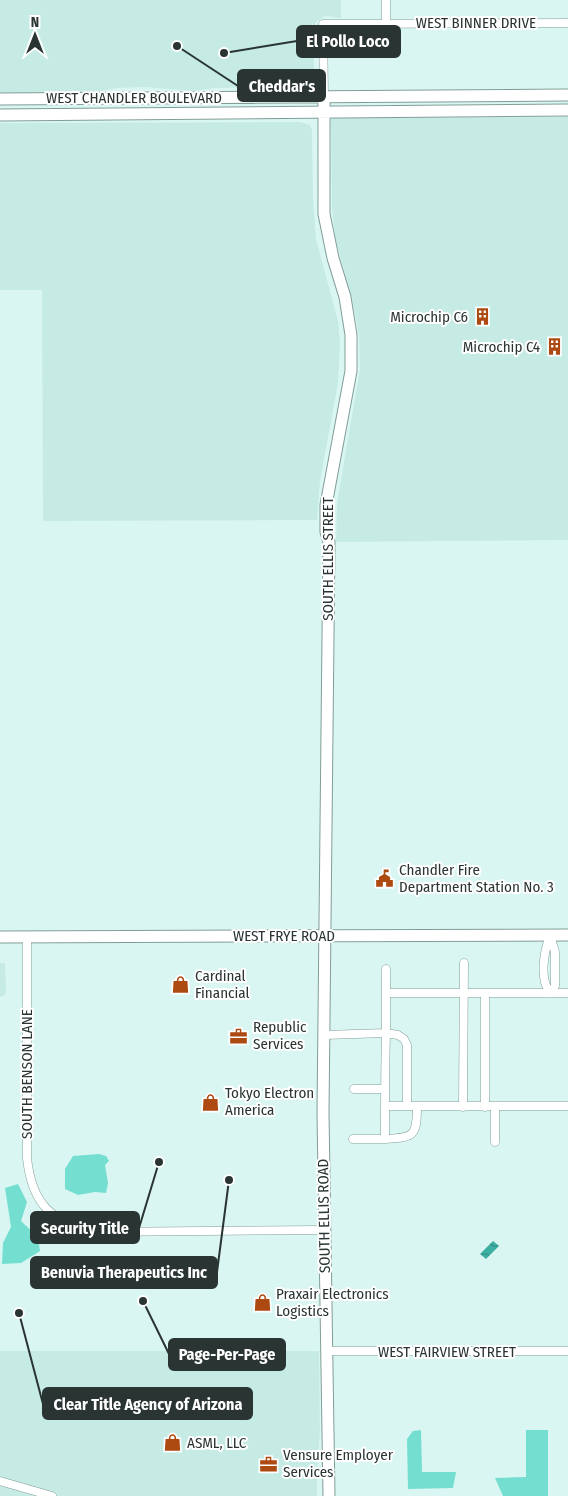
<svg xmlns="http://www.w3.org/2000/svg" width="568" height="1496" font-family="'Fira Sans Condensed',sans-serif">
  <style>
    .built { fill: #c6ebe5 }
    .green { fill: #74ded1 }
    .water { fill: url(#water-waves) }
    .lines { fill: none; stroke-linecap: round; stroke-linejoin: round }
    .stream { stroke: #3cafa3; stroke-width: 2 }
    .street-casing { stroke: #829d98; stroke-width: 9 }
    .secondary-casing { stroke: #829d98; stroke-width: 13 }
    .street { stroke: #fff; stroke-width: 8 }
    .secondary { stroke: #fff; stroke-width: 11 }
    .labels { text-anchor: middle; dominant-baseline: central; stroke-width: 4; stroke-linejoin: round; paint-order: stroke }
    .street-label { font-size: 15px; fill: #293433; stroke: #fff }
    .poi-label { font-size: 15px; fill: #293433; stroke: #fff; text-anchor: start }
    .leader { fill: none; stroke: #293433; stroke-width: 2 }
    .callout-dot { fill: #293433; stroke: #fff; stroke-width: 2 }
    .callout { fill: #293433; stroke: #293433; stroke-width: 2 }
    .callout-label { font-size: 16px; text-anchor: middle; font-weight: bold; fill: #fff }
  </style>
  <defs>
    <pattern id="water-waves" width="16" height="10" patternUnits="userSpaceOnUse" patternTransform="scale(1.25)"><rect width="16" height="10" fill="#3cafa3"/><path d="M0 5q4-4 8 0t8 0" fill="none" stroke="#328f85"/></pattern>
  </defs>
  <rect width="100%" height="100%" fill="#daf6f2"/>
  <path class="built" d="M 0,0 L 341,0 L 341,18 L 325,16 L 316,22 L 314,27 L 314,84 L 312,88 L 306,91 L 288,91 L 267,87 L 215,88 L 194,91 L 144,87 L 117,88 L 96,92 L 7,93 L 0,92 Z
    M 568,117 L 568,540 L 336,542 L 337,503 L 360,369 L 359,335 L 352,298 L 335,237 L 332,208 L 331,118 Z
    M 300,122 L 310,125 L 312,130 L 313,200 L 316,239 L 338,321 L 340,343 L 338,383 L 320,481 L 317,520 L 43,521 L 42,290 L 0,290 L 0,123 Z
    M 0,963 L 5,963 L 6,989 L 5,995 L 0,997 Z
    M 0,1351 L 319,1351 L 320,1431 L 317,1471 L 317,1496 L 0,1496 Z"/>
  <path class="green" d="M 99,1154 L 106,1156 L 109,1161 L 105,1165 L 108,1183 L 106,1193 L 95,1192 L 78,1195 L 65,1189 L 65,1169 L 73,1156 Z
    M 18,1184 L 27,1202 L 21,1221 L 38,1237 L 40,1251 L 21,1263 L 2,1264 L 3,1243 L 11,1227 L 5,1188 Z
    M 421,1430 L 422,1472 L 456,1472 L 453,1488 L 408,1489 L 407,1439 L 413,1431 Z
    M 526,1430 L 548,1430 L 548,1496 L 503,1496 L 495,1478 L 526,1477 Z"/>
  <path class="water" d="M 493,1241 L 499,1246 L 486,1259 L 480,1254 Z"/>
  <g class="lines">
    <path class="stream" d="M 303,76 L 303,90"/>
    <defs>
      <path id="street" d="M 386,23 L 386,0
        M 324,97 L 323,24 L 568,23
        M 550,935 L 555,952 L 555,986 L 550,993 C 539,978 544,952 550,935 Z
        M 27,936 L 27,1158 C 32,1205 51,1221 96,1232 L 324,1230
        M 386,993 L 568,993
        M 485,993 L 485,1107
        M 324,1035 L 386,1033 L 386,969
        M 354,1089 L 385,1089
        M 385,1106 L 417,1106 C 417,1137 414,1137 385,1139 C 385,1103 385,1068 386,1033 L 398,1035 L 404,1039 L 407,1045 L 407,1106
        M 417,1106 L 568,1106
        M 463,1107 L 464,963
        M 495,1107 L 495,1142
        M 353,1139 L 385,1139
        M 326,1351 L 568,1351
        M 0,1481 L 52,1496"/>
      <path id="secondary" d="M 324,97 L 324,214 L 333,258 L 345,297 L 351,335 L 351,371 L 326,505 L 326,532 L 329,542 L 323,1113 L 329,1496
        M 0,99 L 568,95
        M 0,115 L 568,110
        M 0,937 L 568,935"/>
    </defs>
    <use href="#street" class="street-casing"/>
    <use href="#secondary" class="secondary-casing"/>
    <use href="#street" class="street"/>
    <use href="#secondary" class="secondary"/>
  </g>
  <defs>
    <symbol id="building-bare" viewBox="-9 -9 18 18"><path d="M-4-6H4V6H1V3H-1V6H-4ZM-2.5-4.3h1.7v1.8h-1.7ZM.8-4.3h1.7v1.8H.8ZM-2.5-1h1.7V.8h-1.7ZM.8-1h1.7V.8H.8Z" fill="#ad4a11" stroke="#fff" stroke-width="2.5" paint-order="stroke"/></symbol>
    <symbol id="civic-bare" viewBox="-9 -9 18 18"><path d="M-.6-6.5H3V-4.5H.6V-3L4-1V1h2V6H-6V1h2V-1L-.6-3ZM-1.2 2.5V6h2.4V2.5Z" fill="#ad4a11" stroke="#fff" stroke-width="2.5" paint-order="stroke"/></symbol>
    <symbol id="shop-bare" viewBox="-9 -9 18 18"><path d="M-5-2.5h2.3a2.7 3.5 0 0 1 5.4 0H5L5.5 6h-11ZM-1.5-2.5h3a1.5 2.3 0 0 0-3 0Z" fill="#ad4a11" stroke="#fff" stroke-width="2.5" paint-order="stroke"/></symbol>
    <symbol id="office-bare" viewBox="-9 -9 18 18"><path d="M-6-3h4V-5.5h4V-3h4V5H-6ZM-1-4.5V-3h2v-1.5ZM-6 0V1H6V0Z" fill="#ad4a11" stroke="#fff" stroke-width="2.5" paint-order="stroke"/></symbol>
  </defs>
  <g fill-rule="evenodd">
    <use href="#building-bare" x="470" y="304" width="25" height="25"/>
    <use href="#building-bare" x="542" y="334" width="25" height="25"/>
    <use href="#civic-bare" x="372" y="866" width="25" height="25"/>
    <use href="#shop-bare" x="168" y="972" width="25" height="25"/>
    <use href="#office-bare" x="226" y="1024" width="25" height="25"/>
    <use href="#shop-bare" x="198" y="1090" width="25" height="25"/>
    <use href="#shop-bare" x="250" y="1290" width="25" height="25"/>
    <use href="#shop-bare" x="160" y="1430" width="25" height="25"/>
    <use href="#office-bare" x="256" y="1452" width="25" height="25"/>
  </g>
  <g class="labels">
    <g class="street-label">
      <text x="476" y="23">WEST BINNER DRIVE</text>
      <text x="134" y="98">WEST CHANDLER BOULEVARD</text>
      <text transform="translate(328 559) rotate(-90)">SOUTH ELLIS STREET</text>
      <text x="284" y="936">WEST FRYE ROAD</text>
      <text transform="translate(27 1074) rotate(-90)">SOUTH BENSON LANE</text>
      <text transform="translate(324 1216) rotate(-91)">SOUTH ELLIS ROAD</text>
      <text x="447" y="1352">WEST FAIRVIEW STREET</text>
    </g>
    <g class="poi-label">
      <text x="468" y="317" text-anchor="end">Microchip C6</text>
      <text x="540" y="347" text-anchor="end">Microchip C4</text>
      <text x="399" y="870">Chandler Fire<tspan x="399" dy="17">Department Station No. 3</tspan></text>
      <text x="195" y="976">Cardinal<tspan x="195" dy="17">Financial</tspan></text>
      <text x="253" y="1027">Republic<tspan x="253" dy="17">Services</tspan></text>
      <text x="225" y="1093">Tokyo Electron<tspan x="225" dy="17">America</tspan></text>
      <text x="276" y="1294">Praxair Electronics<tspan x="276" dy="17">Logistics</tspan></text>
      <text x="187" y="1443">ASML, LLC</text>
      <text x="283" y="1455">Vensure Employer<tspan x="283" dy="17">Services</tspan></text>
    </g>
  </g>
  <path class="leader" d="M224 53L297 41M177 46L238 86M159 1162L139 1228M229 1180L217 1272M143 1301L169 1354M19 1313L43 1404"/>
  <g class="callout-dot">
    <circle cx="224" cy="53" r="5"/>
    <circle cx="177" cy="46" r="5"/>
    <circle cx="159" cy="1162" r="5"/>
    <circle cx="229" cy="1180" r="5"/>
    <circle cx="143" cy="1301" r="5"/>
    <circle cx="19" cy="1313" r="5"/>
  </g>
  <g class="callout">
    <rect x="297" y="26" width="103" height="31" rx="5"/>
    <rect x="238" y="70" width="87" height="31" rx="5"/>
    <rect x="31" y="1212" width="108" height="31" rx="5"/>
    <rect x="31" y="1257" width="186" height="31" rx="5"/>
    <rect x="169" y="1339" width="116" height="31" rx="5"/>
    <rect x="43" y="1388" width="209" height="31" rx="5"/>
  </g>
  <g class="callout-label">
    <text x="348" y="47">El Pollo Loco</text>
    <text x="282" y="92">Cheddar's</text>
    <text x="85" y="1234">Security Title</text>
    <text x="124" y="1278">Benuvia Therapeutics Inc</text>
    <text x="227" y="1360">Page-Per-Page</text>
    <text x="148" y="1410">Clear Title Agency of Arizona</text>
  </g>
  <g transform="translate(35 35)" stroke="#ffffff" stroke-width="4" paint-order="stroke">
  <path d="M0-4L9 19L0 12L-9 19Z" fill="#293433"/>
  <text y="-8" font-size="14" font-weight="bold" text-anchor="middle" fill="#293433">N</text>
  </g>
</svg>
